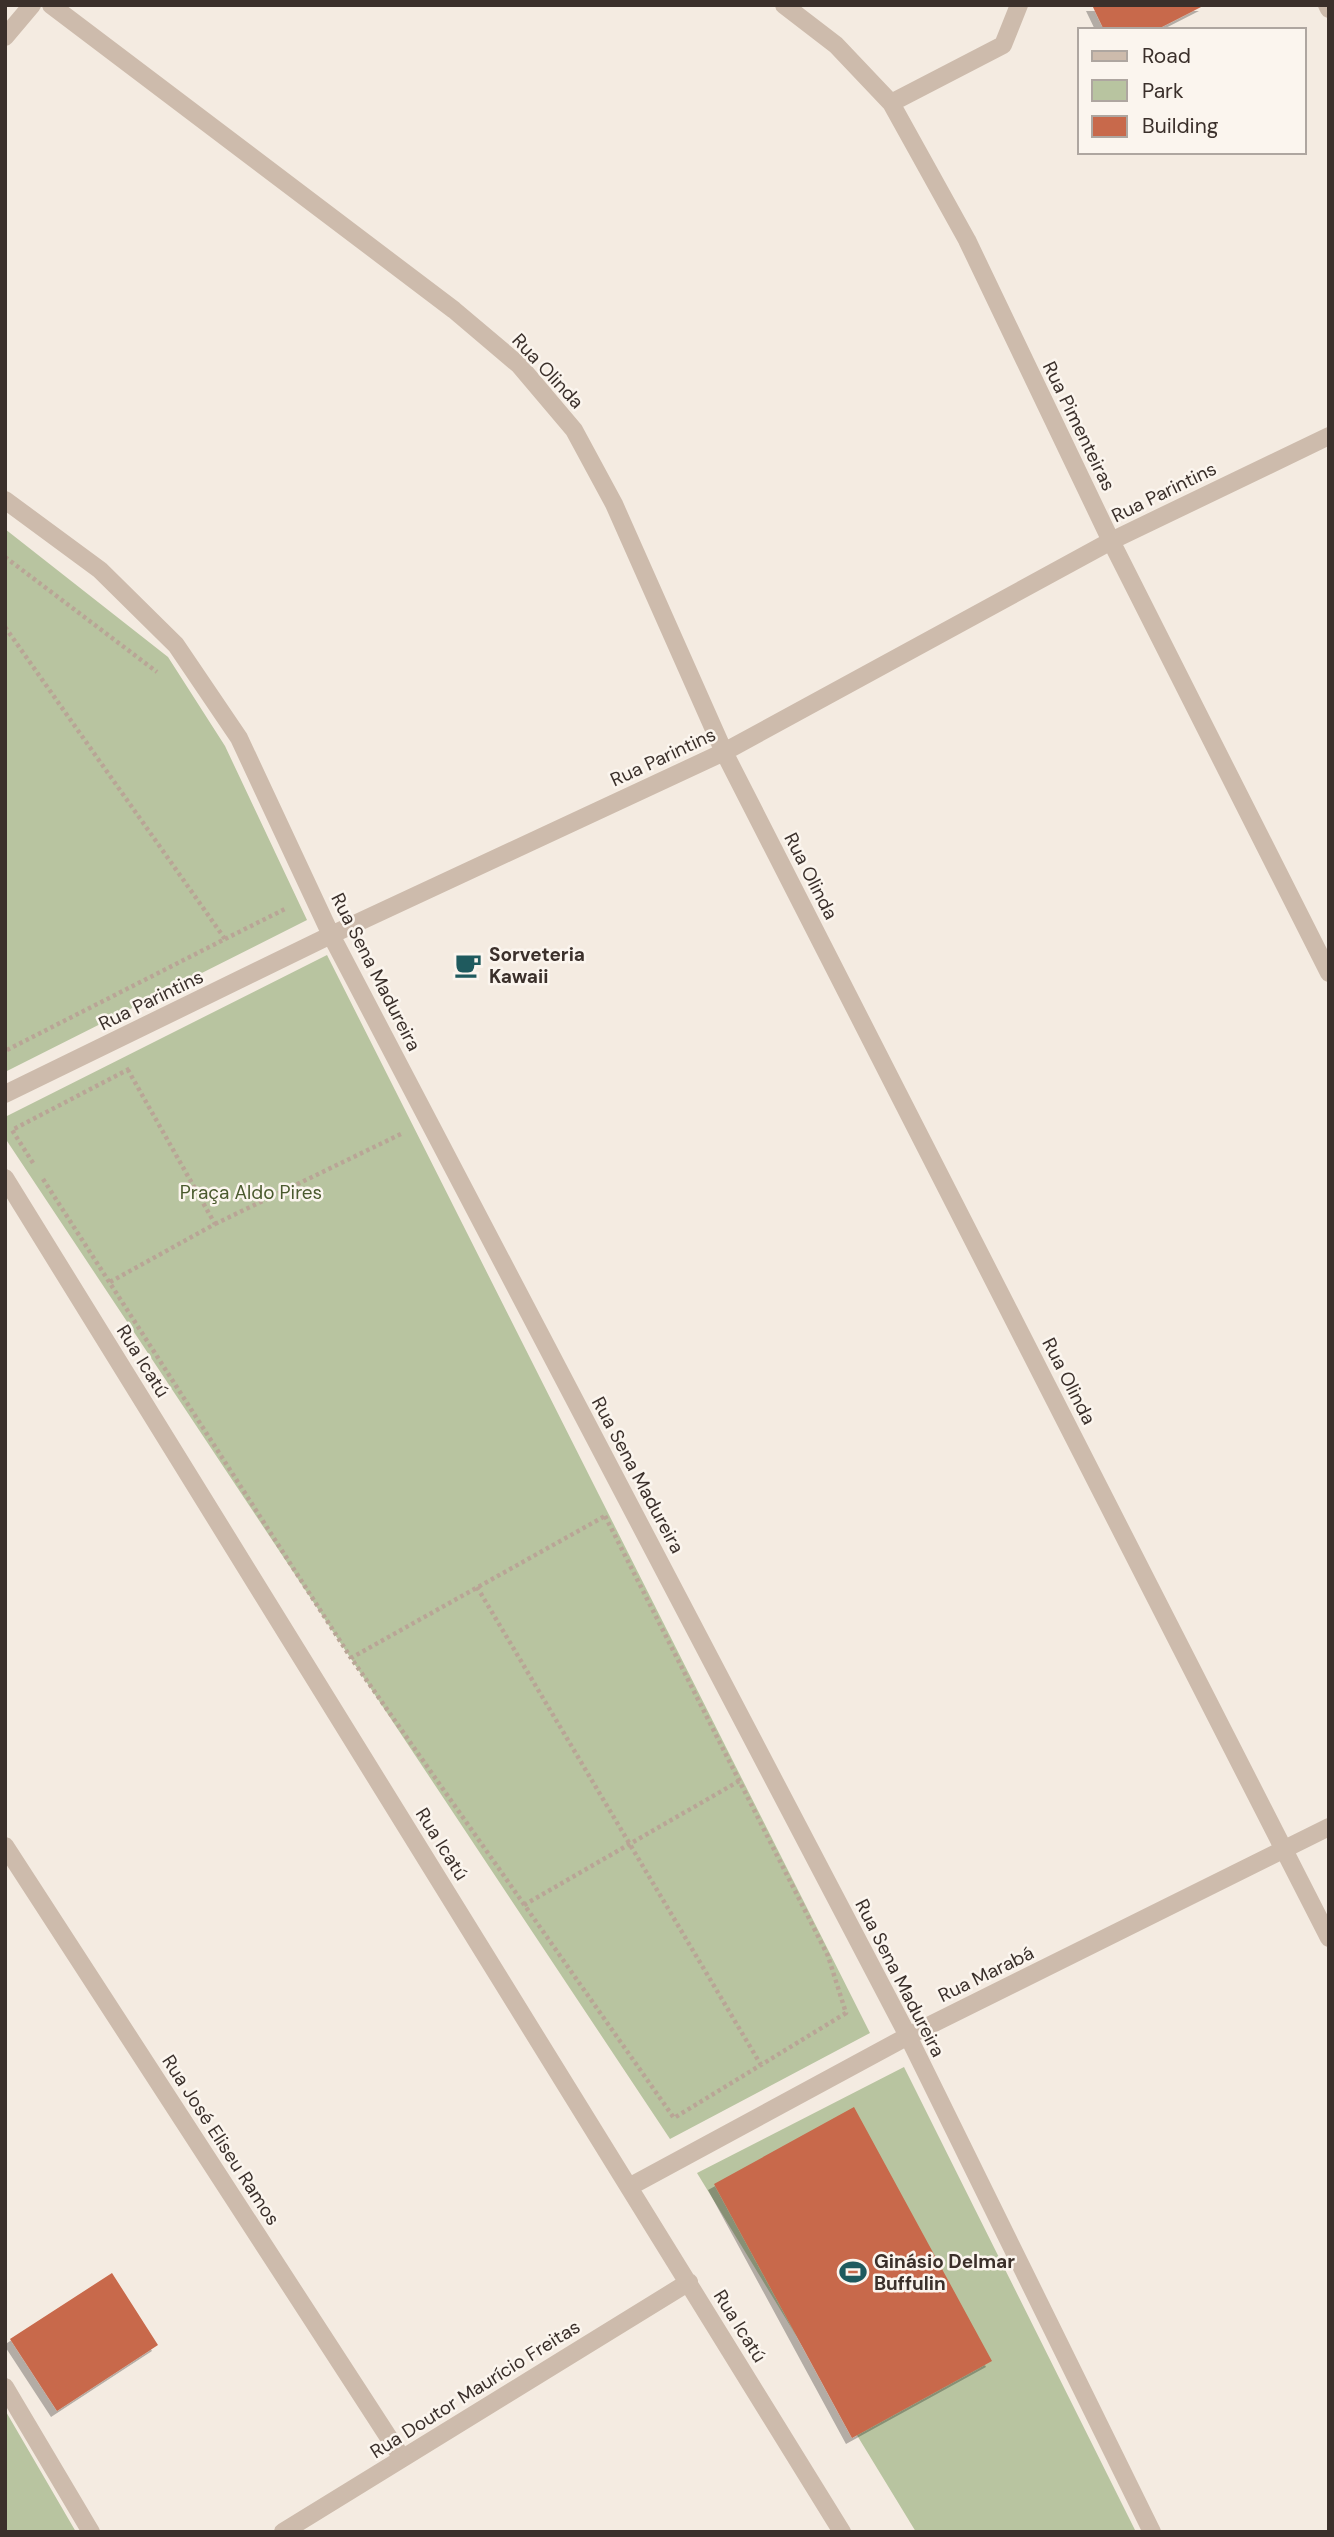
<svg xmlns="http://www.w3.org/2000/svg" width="1334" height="2537" font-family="'DM Sans',sans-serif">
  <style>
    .green { fill: #b8c4a0 }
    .building { fill: #c8694b; filter: url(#shadow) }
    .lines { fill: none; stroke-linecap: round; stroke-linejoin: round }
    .path { stroke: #b9a596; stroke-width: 4.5; stroke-dasharray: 3.5 3.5; stroke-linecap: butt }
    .minor { stroke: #cdbbac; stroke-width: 18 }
    .labels { text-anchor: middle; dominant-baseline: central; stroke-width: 5; stroke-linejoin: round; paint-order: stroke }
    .street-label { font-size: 19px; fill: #3b302b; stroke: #fbf5ee }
    .poi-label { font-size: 19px; font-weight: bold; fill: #3b302b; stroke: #fbf5ee; text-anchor: start }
    .park-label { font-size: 19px; fill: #4a5a2e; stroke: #fbf5ee }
  </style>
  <defs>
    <filter id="shadow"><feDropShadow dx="-6" dy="6" stdDeviation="0" flood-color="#0004"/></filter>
  </defs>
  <rect width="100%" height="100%" fill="#f4ebe1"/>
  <path class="green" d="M 5,529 L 168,657 L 225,746 L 307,920 L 5,1072 Z
    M 327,955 L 870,2033 L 670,2139 L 5,1138 L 5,1117 Z
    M 904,2067 L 1136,2532 L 916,2532 L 697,2173 Z
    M 5,2410 L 76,2532 L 5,2532 Z"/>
  <path class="building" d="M 1092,5 L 1205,5 L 1156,30 L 1104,30 Z
    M 854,2107 L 992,2361 L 852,2438 L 714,2184 Z
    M 112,2273 L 158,2345 L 57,2411 L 10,2339 Z"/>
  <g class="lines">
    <path class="path" d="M 5,557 L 157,672
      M 5,627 L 225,939 L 5,1051
      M 225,939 L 287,908
      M 33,1163 L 12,1130 L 131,1068
      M 43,1179 L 351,1658
      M 215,1224 L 403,1133
      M 110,1282 L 215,1224 L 128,1070
      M 605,1516 L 828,1956 L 846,2013 L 674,2118 L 351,1658 Z
      M 477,1587 L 761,2065
      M 524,1905 L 739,1781"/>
    <path class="minor" d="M 51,5 L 454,310 L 519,365 L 574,430 L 614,504 L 724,752 L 1329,1938
      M 784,5 L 836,45 L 891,103 L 967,240 L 1111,541 L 1329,973
      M 1327,5 L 1329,9
      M 5,37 L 32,5
      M 891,103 L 1003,45 L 1019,5
      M 5,500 L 100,570 L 176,645 L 239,738 L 331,935 L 908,2036 L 1152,2532
      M 5,1094 L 331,935 L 724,752 L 1111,541 L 1329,436
      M 5,1178 L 842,2532
      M 5,1846 L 402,2458
      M 629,2187 L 908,2036 L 1329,1827
      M 5,2387 L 91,2532
      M 283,2532 L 689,2282"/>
  </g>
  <defs>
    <symbol id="cafe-bare" viewBox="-9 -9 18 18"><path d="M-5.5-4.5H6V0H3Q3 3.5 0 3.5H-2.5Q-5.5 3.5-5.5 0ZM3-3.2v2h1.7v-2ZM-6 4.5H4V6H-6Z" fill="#1f5a5e" stroke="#fbf5ee" stroke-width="2.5" paint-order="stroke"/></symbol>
    <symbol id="stadium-bare" viewBox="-9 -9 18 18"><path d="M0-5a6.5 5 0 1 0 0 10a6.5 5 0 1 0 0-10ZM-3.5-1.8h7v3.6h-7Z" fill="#1f5a5e" stroke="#fbf5ee" stroke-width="2.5" paint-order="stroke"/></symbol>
  </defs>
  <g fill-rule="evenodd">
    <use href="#cafe-bare" x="449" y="946" width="38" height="38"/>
    <use href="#stadium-bare" x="834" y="2253" width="38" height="38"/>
  </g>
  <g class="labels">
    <g class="street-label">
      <text transform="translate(548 371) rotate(47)">Rua Olinda</text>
      <text transform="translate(1079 426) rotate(64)">Rua Pimenteiras</text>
      <text transform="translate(1164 492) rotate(-26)">Rua Parintins</text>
      <text transform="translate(663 757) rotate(-25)">Rua Parintins</text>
      <text transform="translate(811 876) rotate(63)">Rua Olinda</text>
      <text transform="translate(376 972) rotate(63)">Rua Sena Madureira</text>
      <text transform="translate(151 1000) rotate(-26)">Rua Parintins</text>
      <text transform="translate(143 1361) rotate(58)">Rua Icatú</text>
      <text transform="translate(1069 1381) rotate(63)">Rua Olinda</text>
      <text transform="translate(638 1475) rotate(62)">Rua Sena Madureira</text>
      <text transform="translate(442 1844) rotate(58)">Rua Icatú</text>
      <text transform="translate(986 1974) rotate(-26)">Rua Marabá</text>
      <text transform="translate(900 1978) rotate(63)">Rua Sena Madureira</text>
      <text transform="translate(221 2140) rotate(57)">Rua José Eliseu Ramos</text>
      <text transform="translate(740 2326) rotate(58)">Rua Icatú</text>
      <text transform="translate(475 2389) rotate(-32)">Rua Doutor Maurício Freitas</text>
    </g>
    <g class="poi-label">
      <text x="489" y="954">Sorveteria<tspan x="489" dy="22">Kawaii</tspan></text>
      <text x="874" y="2261">Ginásio Delmar<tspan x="874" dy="22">Buffulin</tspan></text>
    </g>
    <g class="park-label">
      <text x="251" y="1192">Praça Aldo Pires</text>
    </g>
  </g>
  <rect width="1334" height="2537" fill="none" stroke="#3b302b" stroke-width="14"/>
  <rect x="1078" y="28" width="228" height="126" fill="#fbf5ee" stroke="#aea6a0" stroke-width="2"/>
  <rect x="1092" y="51" width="35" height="10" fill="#cdbbac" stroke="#aea6a0" stroke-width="2"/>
  <text x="1142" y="63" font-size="21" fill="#3b302b">Road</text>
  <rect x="1092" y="80" width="35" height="21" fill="#b8c4a0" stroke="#aea6a0" stroke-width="2"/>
  <text x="1142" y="98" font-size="21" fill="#3b302b">Park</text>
  <rect x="1092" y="116" width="35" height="21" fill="#c8694b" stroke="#aea6a0" stroke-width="2"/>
  <text x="1142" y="133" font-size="21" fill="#3b302b">Building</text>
</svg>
